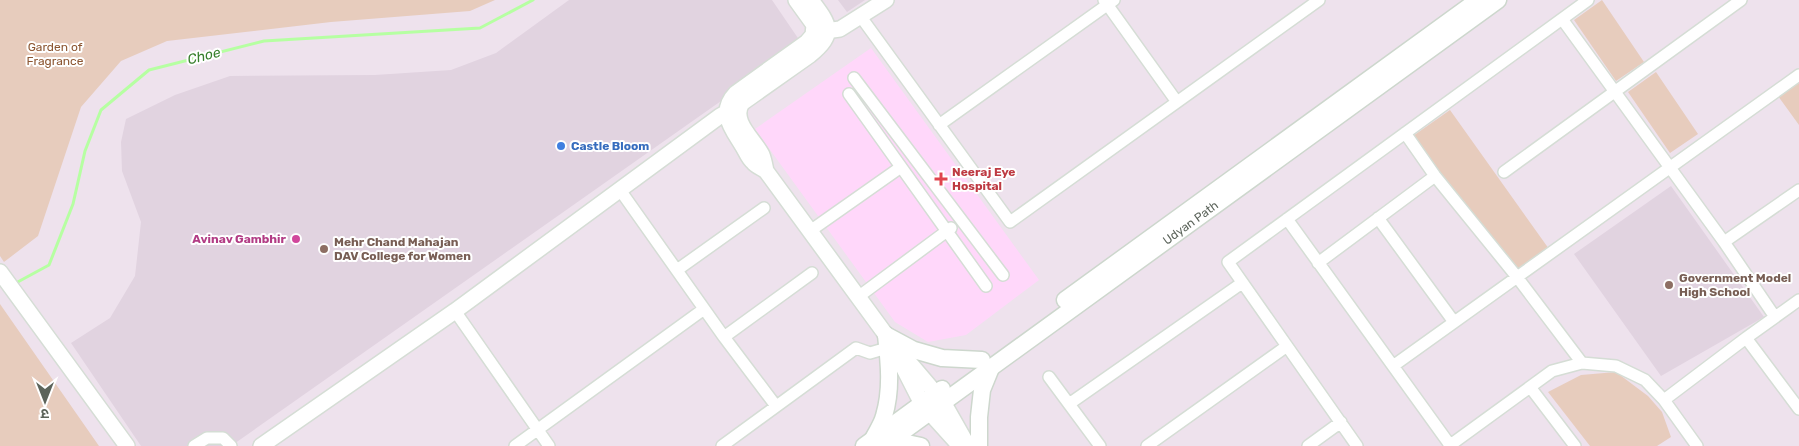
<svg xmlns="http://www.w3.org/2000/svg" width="1799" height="446" font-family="Rubik,'Noto Sans Devanagari',sans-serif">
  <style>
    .commercial { fill: #ffd7fa }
    .education { fill: #e1d3e0 }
    .green { fill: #e7ccbd }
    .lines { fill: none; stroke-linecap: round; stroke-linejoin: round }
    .stream { stroke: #b6ffa2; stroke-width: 3 }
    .minor-casing { stroke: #d5ddd5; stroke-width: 14 }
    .tertiary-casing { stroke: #d5ddd5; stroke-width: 18 }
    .secondary-casing { stroke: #cdd7cd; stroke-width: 19 }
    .minor { stroke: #fff; stroke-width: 11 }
    .tertiary { stroke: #fff; stroke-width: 15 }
    .secondary { stroke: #fff; stroke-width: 16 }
    .shop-dot { fill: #3f7fe0; stroke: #fff; stroke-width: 2 }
    .health-dot { fill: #e0444e; stroke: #fff; stroke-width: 2 }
    .hotel-dot { fill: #d1479c; stroke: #fff; stroke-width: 2 }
    .education-dot { fill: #8d6e63; stroke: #fff; stroke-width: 2 }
    .labels { text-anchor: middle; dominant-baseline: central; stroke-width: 4; stroke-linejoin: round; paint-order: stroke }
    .park-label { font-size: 12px; fill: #8c5632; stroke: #fff }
    .shop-label { font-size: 12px; font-weight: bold; fill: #366cbe; stroke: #fff; text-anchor: start }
    .health-label { font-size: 12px; font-weight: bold; fill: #be3a42; stroke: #fff; text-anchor: start }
    .street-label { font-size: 12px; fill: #5c645b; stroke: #fff }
    .hotel-label { font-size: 12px; font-weight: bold; fill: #b23c85; stroke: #fff; text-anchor: end }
    .education-label { font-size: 12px; font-weight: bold; fill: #785e54; stroke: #fff; text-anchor: start }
    .water-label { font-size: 14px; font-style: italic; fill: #377f2c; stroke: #fff }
  </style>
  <rect width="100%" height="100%" fill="#eee2ed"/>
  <path class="commercial" d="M 871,48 L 1039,280 L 966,335 L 928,342 L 895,322 L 755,129 Z"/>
  <path class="education" d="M 569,0 L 772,0 L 802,44 L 231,446 L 141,446 L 71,343 L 110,318 L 135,276 L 141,222 L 122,171 L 121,142 L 126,119 L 175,95 L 230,76 L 375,75 L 451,70 L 496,53 Z
    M 838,0 L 865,0 L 847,12 Z
    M 1671,186 L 1764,317 L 1661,376 L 1574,254 Z"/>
  <path class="green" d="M 0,0 L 495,0 L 470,11 L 331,22 L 167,41 L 121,61 L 81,107 L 38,236 L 4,262 L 0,256 Z
    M 1602,0 L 1644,62 L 1616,81 L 1574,20 Z
    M 1656,72 L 1698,134 L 1670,153 L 1628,92 Z
    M 1799,80 L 1799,125 L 1778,96 Z
    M 1450,110 L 1549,249 L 1513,275 L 1413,136 Z
    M 0,304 L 99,446 L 0,446 Z
    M 1616,372 L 1648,396 L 1662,412 L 1671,437 L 1657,446 L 1590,446 L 1548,392 L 1581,375 Z"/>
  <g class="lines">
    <path class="stream" d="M 14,284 L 49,265 L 73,204 L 85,151 L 101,110 L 149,70 L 264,41 L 480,28 L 533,0"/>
    <defs>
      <path id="minor" d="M 1104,0 L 1177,102
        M 861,17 L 1010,222 L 1319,0
        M 1562,19 L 1724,242 L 1775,317
        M 854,78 L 1003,275
        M 849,94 L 986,286
        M 939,125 L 1114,0
        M 1405,133 L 1435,176 L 1517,277 L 1582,363
        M 1504,172 L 1741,0
        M 620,190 L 724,337 L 776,406
        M 1378,218 L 1454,322
        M 1287,219 L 1450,445
        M 810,231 L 901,167
        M 1724,242 L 1799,190
        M 1318,263 L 1435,176
        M 677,270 L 764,208
        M 858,297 L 951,228
        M 455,311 L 549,446
        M 724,337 L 812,273
        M 1746,338 L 1799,409
        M 1393,366 L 1799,75
        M 1049,377 L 1100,446
        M 1530,387 L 1575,446
        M 1664,400 L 1746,338 L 1799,300
        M 1069,404 L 1242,283
        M 194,446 L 207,438 L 223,438 L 231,446
        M 515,446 L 704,309
        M 722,446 L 856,348 L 870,353 L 887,348
        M 1147,446 L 1287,346
        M 1308,446 L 1341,422
        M 1357,446 L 1228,262 L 1588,0
        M 1449,446 L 1552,371 L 1582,363 L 1616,366 L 1645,380 L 1664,400 L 1697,446"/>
      <path id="tertiary" d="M 796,0 L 814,25 L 813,35 L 807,42 L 736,93 C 718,112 731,127 742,145 C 746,151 748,158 753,162 C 756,166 762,168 766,171 L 886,335 L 943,402 L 968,446
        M 818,32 L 840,29 L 886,0
        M 766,171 C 765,166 764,160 762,155 C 755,140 730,121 742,103 L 810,55 C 837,33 829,24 811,0
        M 0,272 L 127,446
        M 900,361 L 922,404 L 960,446
        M 261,446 L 455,311 L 720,116 L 727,112 L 739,111"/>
      <g id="secondary">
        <path d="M 1065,300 L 1478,0"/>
        <path d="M 886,335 L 914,350 L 942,358 L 982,360"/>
        <path d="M 874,437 C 877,431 882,424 884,416 C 892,390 889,362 886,335"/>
        <path d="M 886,445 L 907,443 L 921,446"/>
        <path d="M 864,446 L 942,389"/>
        <path id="s1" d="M 883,446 L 1498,0"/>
        <path d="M 979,446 L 979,417 L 982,390 L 991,368"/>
      </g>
    </defs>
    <use href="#minor" class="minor-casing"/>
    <use href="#tertiary" class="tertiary-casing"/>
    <use href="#secondary" class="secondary-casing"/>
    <use href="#minor" class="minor"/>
    <use href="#tertiary" class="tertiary"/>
    <use href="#secondary" class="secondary"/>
  </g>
  <circle class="shop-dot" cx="561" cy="146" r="5"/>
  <path class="health-dot" d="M938.5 171.5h5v5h5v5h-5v5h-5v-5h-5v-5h5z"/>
  <circle class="hotel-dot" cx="296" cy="239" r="5"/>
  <g class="education-dot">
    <circle cx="324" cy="249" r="5"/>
    <circle cx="1669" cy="285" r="5"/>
  </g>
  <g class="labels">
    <g class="park-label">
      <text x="55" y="47">Garden of<tspan x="55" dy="14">Fragrance</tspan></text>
    </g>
    <g class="shop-label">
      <text x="571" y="146">Castle Bloom</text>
    </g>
    <g class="health-label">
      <text x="952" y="172">Neeraj Eye<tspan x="952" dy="14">Hospital</tspan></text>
    </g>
    <g class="street-label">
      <text stroke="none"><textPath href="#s1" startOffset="380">Udyan Path</textPath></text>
    </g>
    <g class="hotel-label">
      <text x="286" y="239">Avinav Gambhir</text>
    </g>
    <g class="education-label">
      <text x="334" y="242">Mehr Chand Mahajan<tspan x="334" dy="14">DAV College for Women</tspan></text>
      <text x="1679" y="278">Government Model<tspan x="1679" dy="14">High School</tspan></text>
    </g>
    <g class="water-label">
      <text transform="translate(204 56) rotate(-14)">Choe</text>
    </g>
  </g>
  <g transform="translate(45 401) rotate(180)" stroke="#ffffff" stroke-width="4" paint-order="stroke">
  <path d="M0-4L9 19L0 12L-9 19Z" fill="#5c645b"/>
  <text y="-8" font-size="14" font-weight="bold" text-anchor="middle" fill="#5c645b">उ</text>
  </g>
</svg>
